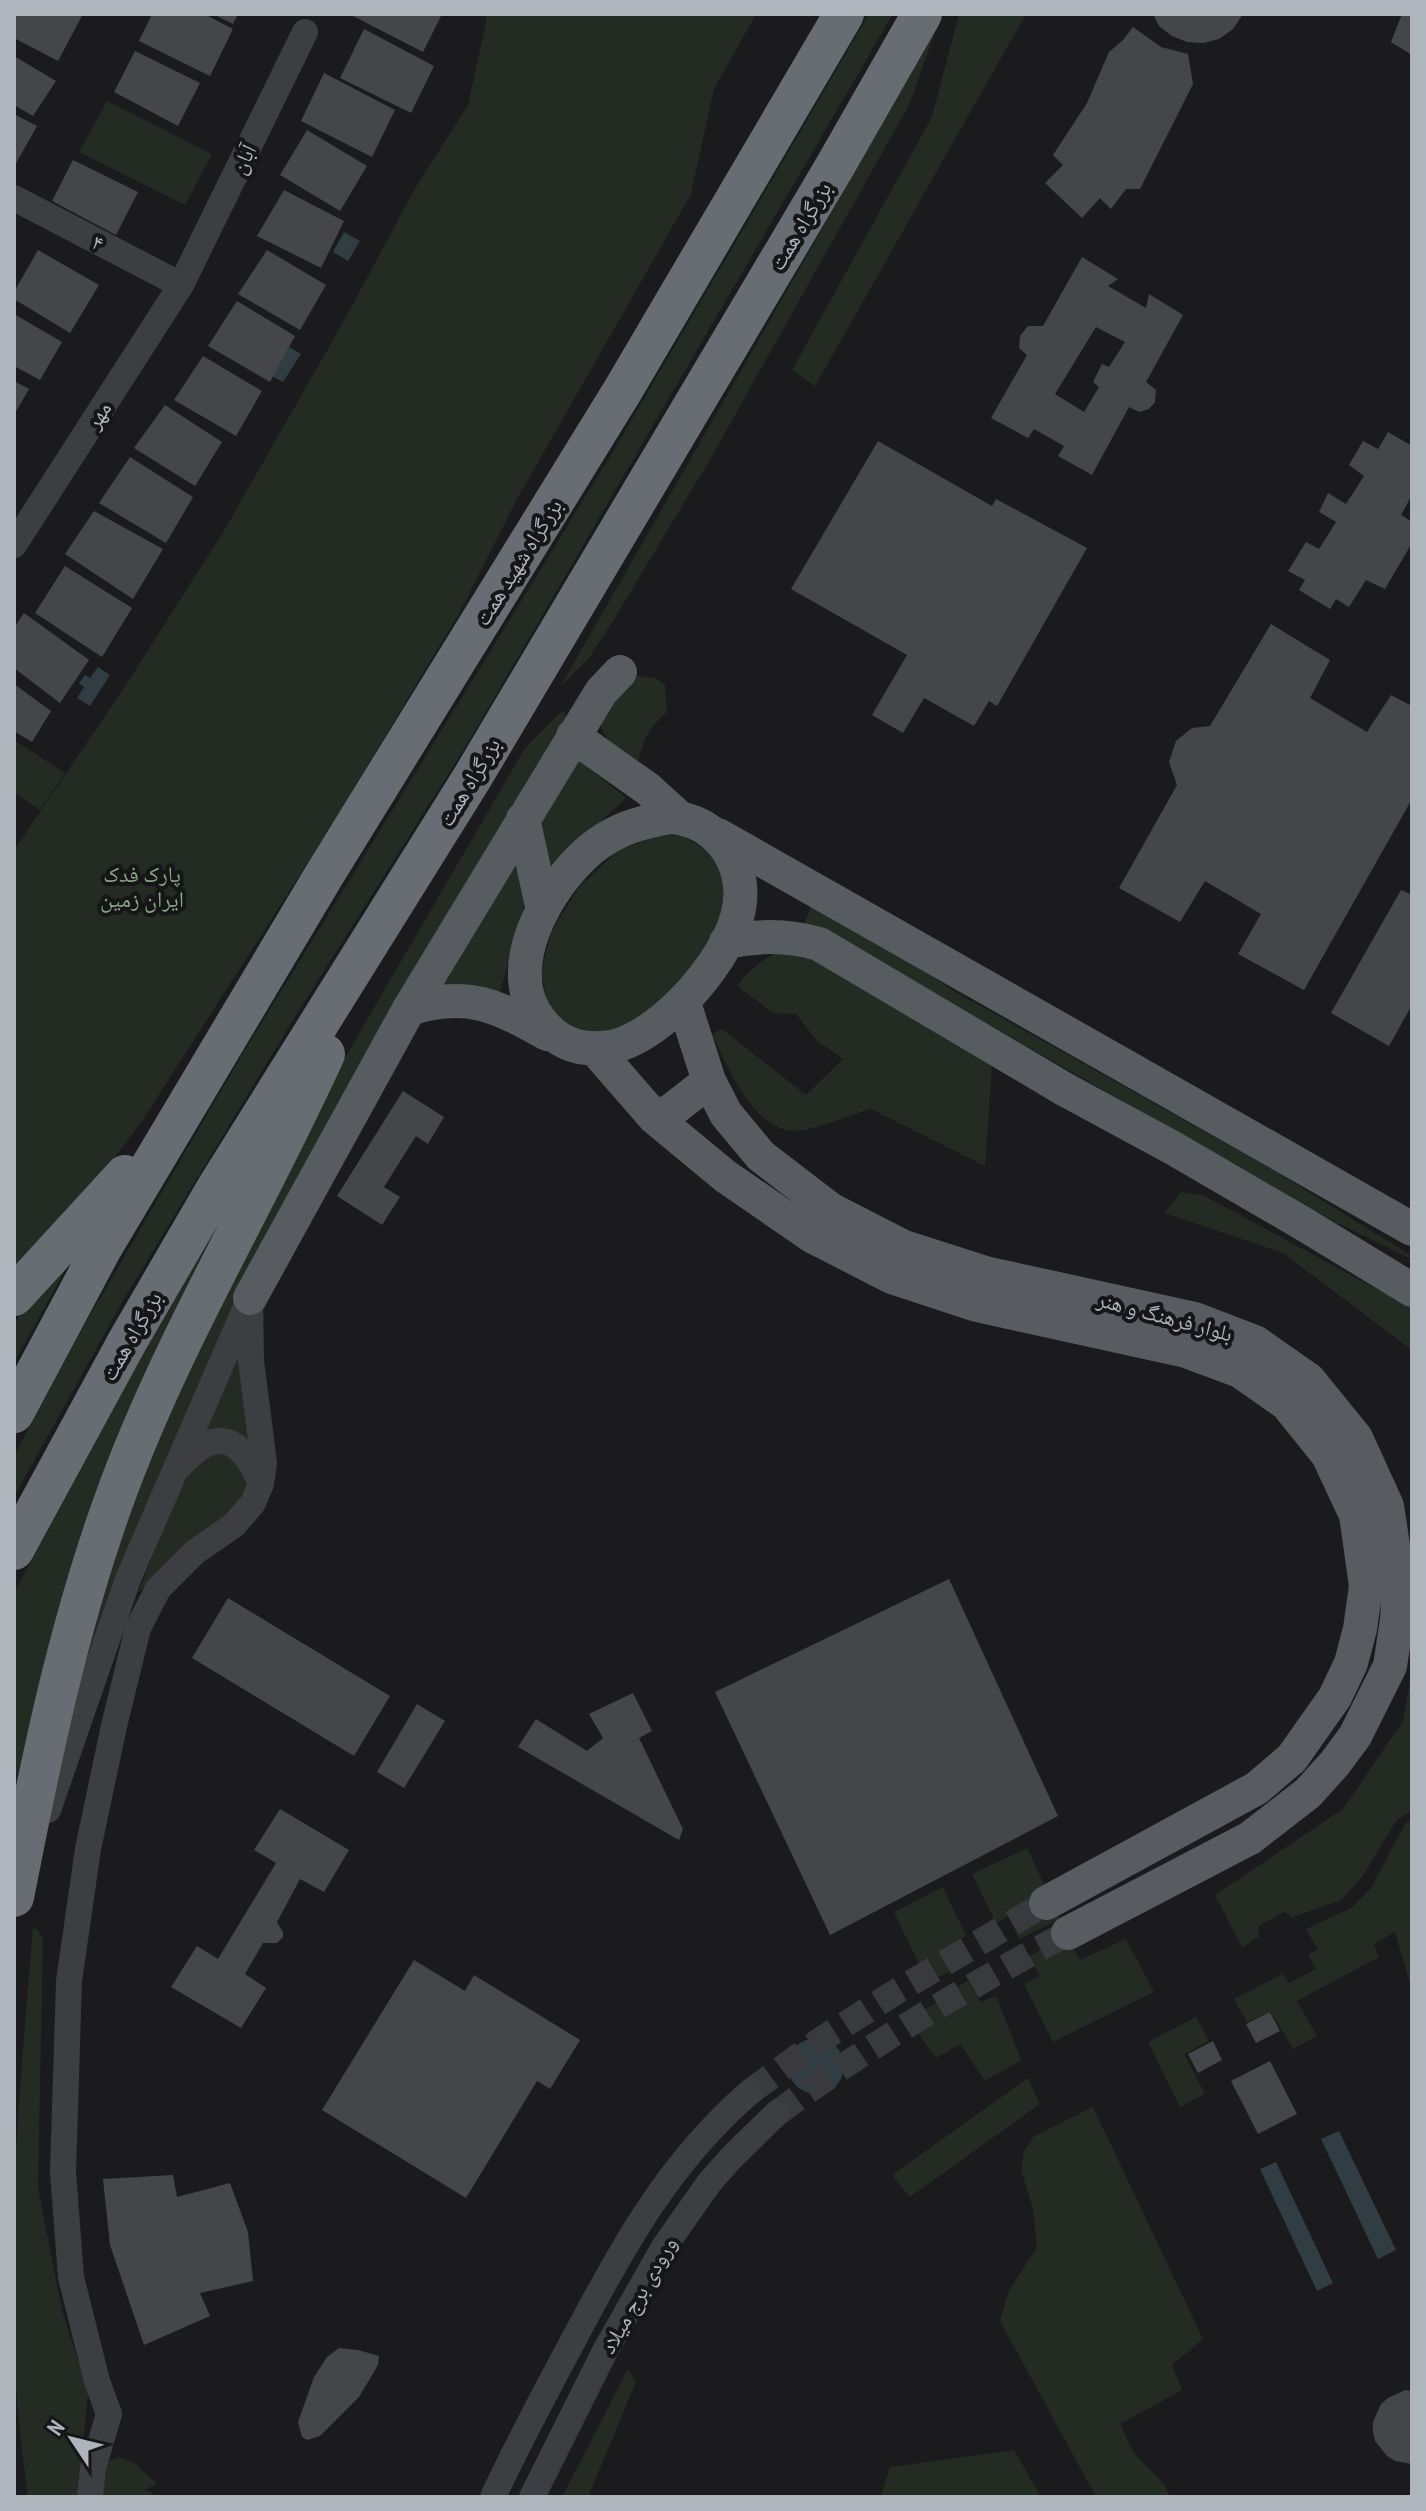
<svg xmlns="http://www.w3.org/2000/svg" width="1426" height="2511" font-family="'PT Sans Narrow','Noto Naskh Arabic',sans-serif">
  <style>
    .green { fill: #232b23 }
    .water { fill: #303d42 }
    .building { fill: #45464a; fill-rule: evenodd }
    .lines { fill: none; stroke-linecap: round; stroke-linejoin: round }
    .minor-tunnel { stroke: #383a3d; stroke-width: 26; stroke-dasharray: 26 13; stroke-linecap: butt }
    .minor { stroke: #3c3e42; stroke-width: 26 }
    .major { stroke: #585c61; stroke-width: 34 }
    .highway { stroke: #686d73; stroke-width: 40 }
    .labels { text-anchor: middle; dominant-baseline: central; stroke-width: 8; stroke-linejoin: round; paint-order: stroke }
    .street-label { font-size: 22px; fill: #aeb5bc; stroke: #161618 }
    .park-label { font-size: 22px; fill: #8aa785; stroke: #161618 }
  </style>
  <rect width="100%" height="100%" fill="#1b1b1d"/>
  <path class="green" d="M 480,14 L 756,14 L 714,89 L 691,194 L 517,499 L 461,610 L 337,817 L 144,1118 L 85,1197 L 14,1278 L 14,850 L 122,691 L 225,529 L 345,319 L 414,190 L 468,105 L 487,18 Z
    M 869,14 L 893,14 L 469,741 L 293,1020 L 125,1297 L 14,1497 L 14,1456 L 81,1331 L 243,1053 L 611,455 Z
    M 959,14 L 1026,14 L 815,386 L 792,370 L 932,117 Z
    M 936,30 L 909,105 L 708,463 L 615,618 L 589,658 L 560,687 Z
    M 107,101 L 212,154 L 185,205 L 79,152 Z
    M 638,676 L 655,678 L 665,685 L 667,712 C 650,726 643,741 638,762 L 610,745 L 600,725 L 626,680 Z
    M 562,711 L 571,720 L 388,1028 L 54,1749 L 96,1602 L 168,1405 L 328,1087 L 525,748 Z
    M 14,740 L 65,773 L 40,810 L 14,792 Z
    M 580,761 L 626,798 L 547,871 C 544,859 537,844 538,832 C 538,802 557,779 580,761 Z
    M 661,834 L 685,837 L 708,851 L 723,872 L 723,916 L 696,968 L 659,1006 L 622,1030 L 597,1035 L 573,1030 L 549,1009 L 541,972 L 552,930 L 579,887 L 617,851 Z
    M 516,856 L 525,902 L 499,996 L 442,985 Z
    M 814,897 L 954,991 L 1273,1170 L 1412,1256 L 1412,1259 L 1335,1222 L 840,940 L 803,927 Z
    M 785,949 L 815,956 L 992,1066 L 985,1166 L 871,1109 C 853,1114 809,1132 793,1131 C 754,1129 726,1065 712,1034 L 722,1029 L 806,1095 L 843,1059 L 817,1041 L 796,1014 L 773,1013 L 737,986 C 751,968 764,958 785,949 Z
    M 280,1119 L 50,1648 L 14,1789 L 14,1593 L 141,1358 Z
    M 1181,1192 L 1203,1195 L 1412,1308 L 1412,1350 L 1283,1253 L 1164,1213 Z
    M 83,1238 L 20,1352 L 14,1363 L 14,1323 Z
    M 244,1327 L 255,1449 L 197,1436 Z
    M 211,1452 L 233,1456 L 249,1486 L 241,1504 L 138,1593 L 186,1472 Z
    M 1412,1669 L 1412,1810 L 1396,1821 L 1363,1876 L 1341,1900 L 1291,1918 L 1286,1911 L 1258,1926 L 1259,1937 L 1242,1947 L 1215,1895 L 1343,1809 L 1403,1721 Z
    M 1412,1820 L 1410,1860 L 1412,1861 L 1412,1990 L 1395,1932 L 1374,1944 L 1379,1957 L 1297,2001 L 1317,2036 L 1293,2049 L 1271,2012 L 1247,2022 L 1234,1999 L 1283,1974 L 1289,1983 L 1316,1969 L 1308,1954 L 1318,1950 L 1306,1929 L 1351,1908 L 1371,1888 L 1405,1824 Z
    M 1027,1848 L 1060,1919 L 1019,1939 L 1009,1916 L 996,1923 L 972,1874 Z
    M 943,1887 L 966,1936 L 953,1943 L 965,1966 L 927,1981 L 894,1912 Z
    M 33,1925 L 43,1937 L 38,2188 L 62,2310 L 88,2392 L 78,2497 L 28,2497 C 22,2453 17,2408 14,2363 C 6,2217 22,2070 33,1925 Z
    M 1066,1937 L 1080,1960 L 1126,1939 L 1154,1992 L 1053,2042 L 1024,1984 L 1040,1976 L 1029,1956 Z
    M 968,1981 L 980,2002 L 996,1996 L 1021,2060 L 985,2081 L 960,2044 L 936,2058 L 908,2019 L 936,2003 L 934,1998 Z
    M 1196,2017 L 1209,2041 L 1184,2054 L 1205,2094 L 1180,2107 L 1148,2042 Z
    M 1028,2078 L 1040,2104 L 910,2197 L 892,2175 Z
    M 1093,2107 L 1203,2339 L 1172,2365 L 1182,2390 L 1120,2424 L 1133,2452 L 1163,2483 L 1170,2497 L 1096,2497 L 1000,2321 L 1008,2292 L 1037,2247 L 1033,2209 L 1021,2170 L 1024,2151 L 1034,2136 Z
    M 628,2369 L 636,2382 L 588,2497 L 562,2497 Z
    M 1014,2450 L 1041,2497 L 881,2497 L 890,2467 Z
    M 118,2457 L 133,2462 L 157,2484 L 144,2490 L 160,2497 L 98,2497 L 107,2462 Z"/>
  <path class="water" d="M 344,232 L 360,241 L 348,261 L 333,252 Z
    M 289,347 L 301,354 L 283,382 L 272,376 Z
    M 98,667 L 110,675 L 90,706 L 77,698 L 84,687 L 79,683 L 85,675 L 90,678 Z
    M788 2066a28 28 0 1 1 56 0a28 28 0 1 1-56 0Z
    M 1339,2131 L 1396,2250 L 1378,2259 L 1321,2139 Z
    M 1276,2162 L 1333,2283 L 1317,2291 L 1260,2169 Z"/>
  <path class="building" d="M 14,14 L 83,14 L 58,61 L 14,38 Z
    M 152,14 L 204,14 L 233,29 L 210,76 L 139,41 Z
    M 213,14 L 238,14 L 233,24 Z
    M 354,14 L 442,14 L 423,52 L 353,16 Z
    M 1153,14 L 1243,14 L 1233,29 L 1219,39 L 1203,43 L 1187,42 L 1172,36 L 1159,26 Z
    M 1402,14 L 1412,14 L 1412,55 L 1391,42 Z
    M 1133,27 L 1161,47 L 1188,54 L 1193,84 L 1140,189 L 1126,189 L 1111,209 L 1100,198 L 1082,218 L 1045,183 L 1063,165 L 1053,155 L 1087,103 L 1109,52 L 1123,40 Z
    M 364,29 L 434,66 L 411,113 L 340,78 Z
    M 135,51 L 200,83 L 178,126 L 114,92 Z
    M 14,56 L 56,81 L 33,116 L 14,105 Z
    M 324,73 L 395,110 L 372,157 L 301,121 Z
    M 14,114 L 37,126 L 14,167 Z
    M 307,130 L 367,166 L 340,211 L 280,175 Z
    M 73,160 L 138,192 L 116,235 L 52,201 Z
    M 284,190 L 344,221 L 321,268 L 257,236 Z
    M 38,250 L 99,285 L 70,333 L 14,299 L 14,292 Z
    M 267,250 L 326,285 L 300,330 L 238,294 Z
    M 1082,257 L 1118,279 L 1108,286 L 1146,308 L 1149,294 L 1183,315 L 1146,382 L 1156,390 L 1155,402 L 1149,409 L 1139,412 L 1129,407 L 1092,475 L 1058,456 L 1064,446 L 1034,429 L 1028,438 L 991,418 L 1027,355 L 1019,348 L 1020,336 L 1028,326 L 1043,326 ZM 1096,327 L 1125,342 L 1109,367 L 1102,364 L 1093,382 L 1099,387 L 1084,412 L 1055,394 Z
    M 237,301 L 295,336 L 270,382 L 208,346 Z
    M 14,314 L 62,342 L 40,380 L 14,366 Z
    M 203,356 L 262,391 L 236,436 L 174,400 Z
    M 14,381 L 29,389 L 14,415 Z
    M 165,405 L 222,442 L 195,486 L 134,448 Z
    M 1388,432 L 1412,446 L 1412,495 L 1401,515 L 1412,522 L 1412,543 L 1385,589 L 1366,580 L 1349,607 L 1336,599 L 1330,609 L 1299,590 L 1305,580 L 1288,571 L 1306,542 L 1319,549 L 1336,522 L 1319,512 L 1328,493 L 1346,504 L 1364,476 L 1349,465 L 1363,441 L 1378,449 Z
    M 878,441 L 992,506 L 996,499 L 1087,548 L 997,706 L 989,701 L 974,726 L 924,698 L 903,733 L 872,715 L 907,655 L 791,589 Z
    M 130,457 L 193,497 L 166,543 L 99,503 Z
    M 94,511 L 163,549 L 133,599 L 65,554 Z
    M 65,566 L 132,608 L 102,657 L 35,613 Z
    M 24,613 L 89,660 L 60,703 L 14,668 L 14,628 Z
    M 1271,624 L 1330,660 L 1310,698 L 1367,732 L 1391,695 L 1412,706 L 1412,799 L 1304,990 L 1238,954 L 1261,914 L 1205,881 L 1180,922 L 1119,888 L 1177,785 L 1169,762 L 1176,741 L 1192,728 L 1210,726 Z
    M 14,684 L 51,711 L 32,742 L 14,731 Z
    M 1401,890 L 1412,895 L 1412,1005 L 1389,1046 L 1331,1013 Z
    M 403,1091 L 444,1117 L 428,1144 L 416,1136 L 384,1187 L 400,1197 L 382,1225 L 337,1196 Z
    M 949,1579 L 1058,1816 L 830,1935 L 715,1692 Z
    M 228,1598 L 390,1696 L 354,1756 L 192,1658 Z
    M 633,1693 L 652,1731 L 639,1738 L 683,1829 L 679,1840 L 518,1747 L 536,1719 L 587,1751 L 603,1738 L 589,1714 Z
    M 417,1704 L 445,1721 L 404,1788 L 377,1772 Z
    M 280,1809 L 349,1850 L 324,1892 L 300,1879 L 277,1922 L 283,1932 L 283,1937 L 277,1943 L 263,1943 L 245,1974 L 266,1988 L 241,2028 L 171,1987 L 197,1946 L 218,1959 L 276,1863 L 254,1850 Z
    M 414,1960 L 465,1991 L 474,1975 L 580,2040 L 550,2089 L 537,2081 L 466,2198 L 322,2110 Z
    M 1270,2012 L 1280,2031 L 1256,2043 L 1246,2024 Z
    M 1213,2041 L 1222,2060 L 1198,2073 L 1188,2054 Z
    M 1270,2061 L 1297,2114 L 1258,2134 L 1231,2081 Z
    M 173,2175 L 177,2197 L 230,2183 L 248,2232 L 253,2281 L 200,2293 L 210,2316 L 144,2345 L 110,2245 L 103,2179 Z
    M 339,2348 L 358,2350 L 379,2356 L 378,2365 L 359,2397 L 320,2436 L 307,2440 L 302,2437 L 298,2422 L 314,2377 L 327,2357 Z
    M 1405,2390 L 1412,2391 L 1412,2464 L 1395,2461 L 1387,2456 L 1375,2441 L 1373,2432 L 1373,2422 L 1381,2404 L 1388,2398 Z"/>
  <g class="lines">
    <path class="minor-tunnel" d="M 750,2092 L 822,2039 L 899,1990 L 1046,1903
      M 776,2114 C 869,2045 966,1988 1068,1933"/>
    <path class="minor" d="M 14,198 L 181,285
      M 14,545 L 181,285 L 305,32
      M 180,1466 C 217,1424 242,1438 261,1484
      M 48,1810 L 128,1579 L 246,1307
      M 90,2497 L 93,2468 L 109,2414 L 97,2381 L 71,2277 L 63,2172 L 69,1981 L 88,1849 L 114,1726 L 138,1628 L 158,1589 L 195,1552 L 234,1525 L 253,1503 L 261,1484 L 264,1463 L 251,1361 L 250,1298
      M 493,2497 C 518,2443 546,2391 574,2339 C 623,2246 669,2162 750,2092
      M 532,2497 L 605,2351 L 664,2247 L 709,2183 L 731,2158 L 776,2114"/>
    <path class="major" d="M 573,736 L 648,789 L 680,818
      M 669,817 C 720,819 751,869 737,917 C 725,964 655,1045 603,1048 C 579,1050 559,1043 544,1025 C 497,973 546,887 591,849 C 616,829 638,823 669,817 Z
      M 523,819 L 543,910
      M 718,835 L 1412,1229
      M 726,942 C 758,935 788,935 819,944 L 1064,1089 L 1173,1148 L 1302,1223 L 1412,1290
      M 684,1003 L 709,1081 L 726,1114 L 761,1156 L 830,1209 L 904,1247 L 985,1273 L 1195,1319 L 1255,1342 L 1309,1380 L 1356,1438 L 1387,1506 L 1399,1585 L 1397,1620 L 1390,1666 L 1355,1736 L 1335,1763 L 1308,1793 L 1250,1838 L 1068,1933
      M 409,1009 C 467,990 497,1006 547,1034
      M 594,1048 L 655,1118 L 725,1176 L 812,1236 L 892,1277 L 977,1305 L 1186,1351 L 1240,1371 L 1287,1404 L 1328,1455 L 1356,1515 L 1366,1586 L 1360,1629 L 1351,1663 L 1335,1697 L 1292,1758 L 1257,1788 L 1046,1903
      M 655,1118 L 672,1110 L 709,1081
      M 250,1298 L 409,1009 L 601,692 L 620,672"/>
    <path class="highway" d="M 14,1296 L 125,1175
      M 14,1413 L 102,1248 L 323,877 L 623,390 L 844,14
      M 14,1550 L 127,1342 L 217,1187 L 472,778 L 834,168 L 922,14
      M 14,1897 C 40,1764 67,1631 113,1503 C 169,1346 257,1204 325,1054"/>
  </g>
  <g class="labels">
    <g class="street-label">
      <text transform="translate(243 159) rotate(-64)">آبان</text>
      <text transform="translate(800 226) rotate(-59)">بزرگراه همت</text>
      <text transform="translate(98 242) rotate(27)">۴</text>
      <text transform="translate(98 415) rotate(-57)">مهر</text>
      <text transform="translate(518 562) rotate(-58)">بزرگراه شهید همت</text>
      <text transform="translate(469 782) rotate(-59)">بزرگراه همت</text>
      <text transform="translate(1165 1316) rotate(15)">بلوار فرهنگ و هنر</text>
      <text transform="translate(131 1336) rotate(-60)">بزرگراه همت</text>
      <text transform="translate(638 2295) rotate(-60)">ورودی برج میلاد</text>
    </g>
    <g class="park-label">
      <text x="142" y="874">پارک فدک<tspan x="142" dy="25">ایران زمین</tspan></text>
    </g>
  </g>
  <rect width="1426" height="2511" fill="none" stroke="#aeb5bc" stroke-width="32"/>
  <g transform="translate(72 2439) rotate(305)" stroke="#161618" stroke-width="6" paint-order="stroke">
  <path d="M0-6L14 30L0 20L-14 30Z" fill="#aeb5bc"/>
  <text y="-12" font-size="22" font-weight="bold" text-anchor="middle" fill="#aeb5bc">N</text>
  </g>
</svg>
